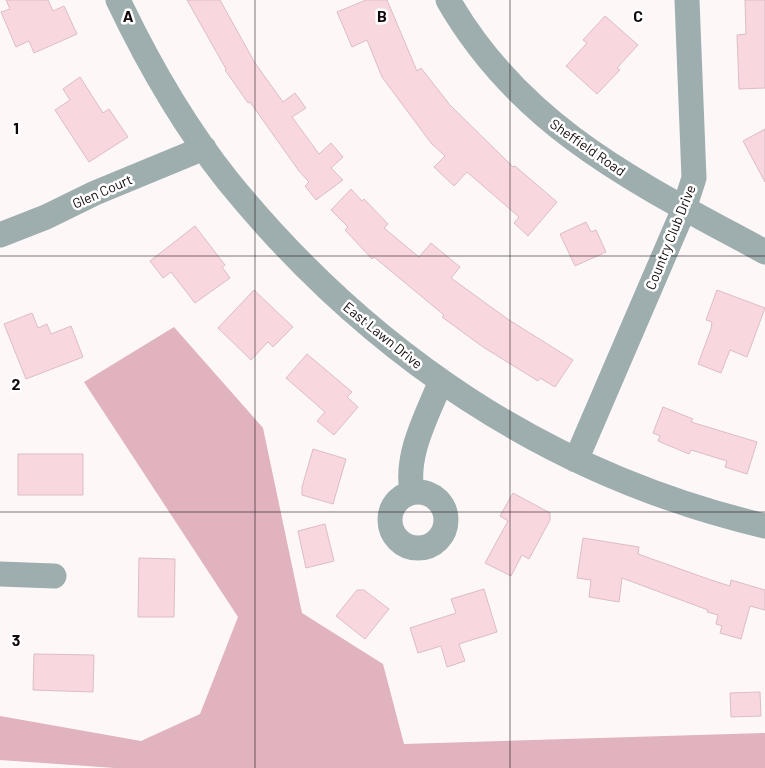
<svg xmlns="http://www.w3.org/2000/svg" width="765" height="768" font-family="Barlow,sans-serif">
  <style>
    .forest { fill: #e0b3be }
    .building { fill: #f8d7df; stroke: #ddbdc5 }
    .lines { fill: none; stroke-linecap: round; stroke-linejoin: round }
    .minor { stroke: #9eadae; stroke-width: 25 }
    .grid { fill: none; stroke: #12080b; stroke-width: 1; stroke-opacity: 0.55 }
    .labels { text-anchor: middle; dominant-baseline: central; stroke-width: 5; stroke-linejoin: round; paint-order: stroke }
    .street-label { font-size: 14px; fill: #12080b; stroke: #fff }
    .grid-label { font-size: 16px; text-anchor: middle; font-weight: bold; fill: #12080b; stroke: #fff; stroke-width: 5; stroke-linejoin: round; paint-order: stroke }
  </style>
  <rect width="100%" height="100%" fill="#fdf7f8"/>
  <path class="forest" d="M 174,327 L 263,428 L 302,613 L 383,664 L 404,744 L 765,733 L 765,768 L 115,768 L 0,760 L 0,716 L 141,741 L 200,714 L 238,617 L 84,382 Z"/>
  <path class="building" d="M 6,0 L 48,0 L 53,11 L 64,6 L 77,34 L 34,53 L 29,41 L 16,47 L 1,12 L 10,9 Z
    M 187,0 L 220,0 L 255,63 L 283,102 L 295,93 L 306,108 L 292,117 L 319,154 L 331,143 L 343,157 L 331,168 L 343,180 L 316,200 L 305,186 L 309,182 L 299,171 L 250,102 L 248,103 L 225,70 L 226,69 Z
    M 366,0 L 387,0 L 417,71 L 421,68 L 450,105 L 513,167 L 515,166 L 557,202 L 528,236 L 514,223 L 519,217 L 467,172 L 454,186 L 434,167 L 445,156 L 431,143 L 382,77 L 367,40 L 352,47 L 337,12 Z
    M 745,0 L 765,0 L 765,88 L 739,89 L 737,35 L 746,34 Z
    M 605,16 L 638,45 L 617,68 L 620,70 L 597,94 L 566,66 L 587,43 L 583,40 Z
    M 80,77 L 103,113 L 109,109 L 128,137 L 89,162 L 55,110 L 70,100 L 63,89 Z
    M 765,129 L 765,182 L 743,141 Z
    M 351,189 L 362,201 L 364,199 L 388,224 L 384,228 L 419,257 L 431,243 L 460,267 L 451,278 L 509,320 L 573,360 L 555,387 L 540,378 L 538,381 L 483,347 L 442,317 L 444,315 L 374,257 L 372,259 L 345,230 L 348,227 L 331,210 Z
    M 586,222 L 591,232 L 596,230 L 606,252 L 575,266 L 560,234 Z
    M 195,226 L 225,265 L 222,267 L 230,278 L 195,303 L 171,272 L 163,278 L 150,261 Z
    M 254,290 L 293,327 L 273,347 L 268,342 L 251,360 L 218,328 Z
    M 717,290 L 765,308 L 747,357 L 730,350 L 721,373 L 698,364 L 711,329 L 712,322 L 706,320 Z
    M 32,313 L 38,328 L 47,324 L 51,334 L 71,326 L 83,357 L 26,379 L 4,324 Z
    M 307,354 L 352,392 L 347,397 L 358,407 L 334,435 L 317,421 L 325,412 L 286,378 Z
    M 663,407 L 693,419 L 691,422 L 757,442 L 747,474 L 725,467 L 727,461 L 691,450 L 689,454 L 658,441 L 660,436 L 653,433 Z
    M 313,449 L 346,459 L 333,504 L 302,495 L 302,487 Z
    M 18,454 L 83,454 L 83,495 L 18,495 Z
    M 513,493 L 550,513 L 550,520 L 529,559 L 522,555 L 511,576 L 485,563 L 508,521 L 500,516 Z
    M 325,524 L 334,561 L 306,568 L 298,531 Z
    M 583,538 L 639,547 L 638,554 L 711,580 L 730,586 L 731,580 L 765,590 L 765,610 L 750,606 L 741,639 L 720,633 L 722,626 L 716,624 L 718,615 L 707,612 L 708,610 L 622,578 L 619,602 L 589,597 L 591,580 L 577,578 Z
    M 139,558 L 175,559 L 174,617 L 138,617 Z
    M 484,589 L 497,632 L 459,644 L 465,661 L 447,667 L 441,646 L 418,653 L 410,628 L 456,613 L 451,599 Z
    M 357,590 L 364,590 L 389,609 L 365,639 L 336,616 Z
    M 34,654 L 94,655 L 93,692 L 33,690 Z
    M 760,692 L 761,716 L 731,717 L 730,693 Z"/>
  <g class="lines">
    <path class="minor" d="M 118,0 C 148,63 184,126 228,181 C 368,353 548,475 765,526
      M 448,0 C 522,129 640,184 765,252
      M 0,235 L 46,217 L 95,193 L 204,148
      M 576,460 L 684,209 L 694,178 L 687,0
      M 412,492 C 405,454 427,416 441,381
      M390 520a28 28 0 1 1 56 0a28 28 0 1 1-56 0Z
      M 0,574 L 54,576"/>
  </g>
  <path class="grid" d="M 255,0 L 255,768M 510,0 L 510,768M 0,256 L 765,256M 0,512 L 765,512"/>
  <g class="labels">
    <g class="street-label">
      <text transform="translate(588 147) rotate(35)">Sheffield Road</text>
      <text transform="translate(102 191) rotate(-24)">Glen Court</text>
      <text transform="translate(670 237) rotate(-68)">Country Club Drive</text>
      <text transform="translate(383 335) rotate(39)">East Lawn Drive</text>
    </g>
  </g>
  <g class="grid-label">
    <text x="128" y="22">A</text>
    <text x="382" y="22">B</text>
    <text x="638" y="22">C</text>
    <text x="16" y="134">1</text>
    <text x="16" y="390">2</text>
    <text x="16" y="646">3</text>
  </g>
</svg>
